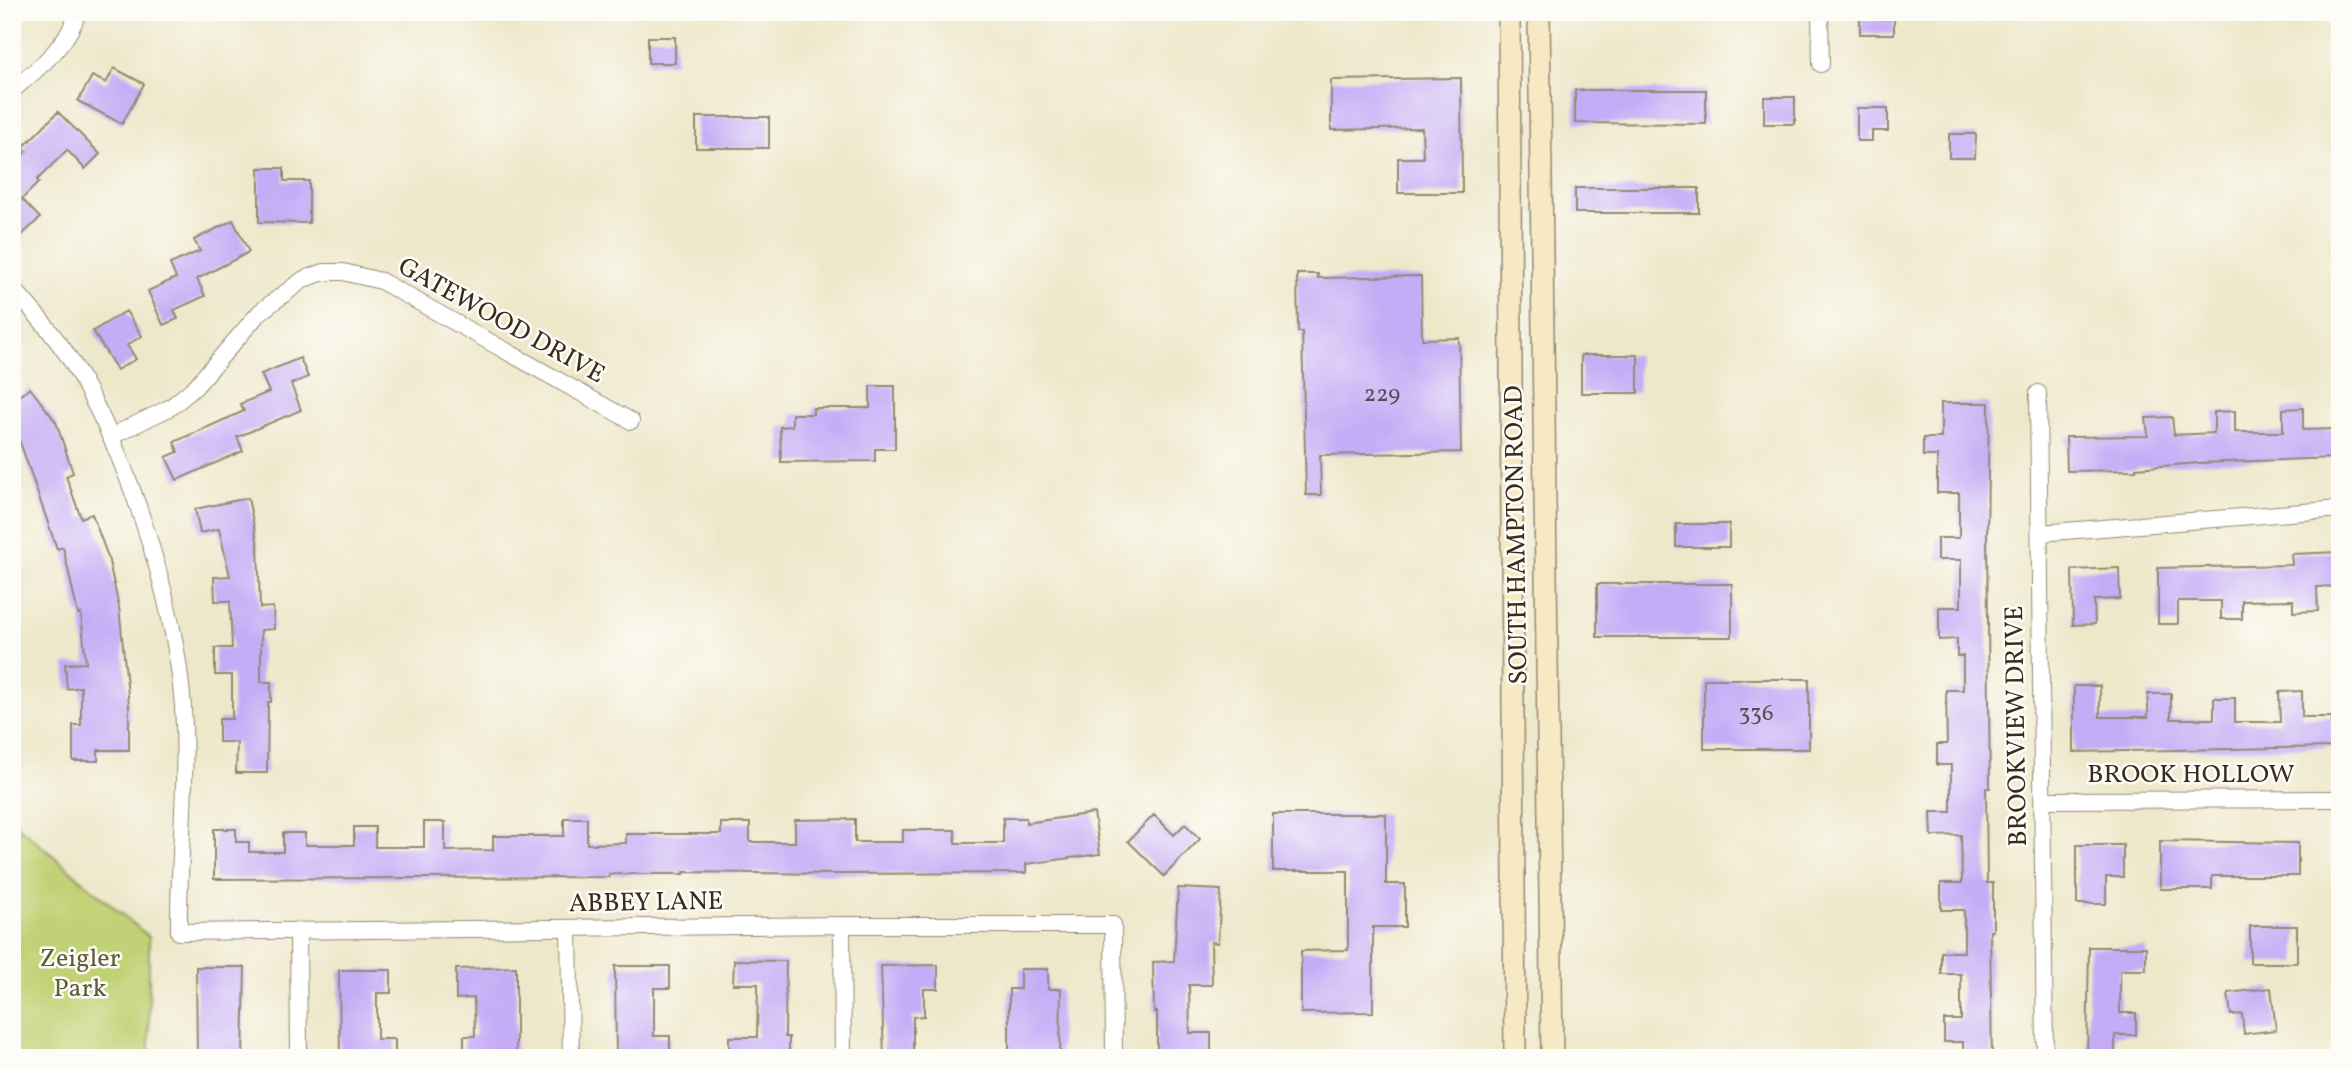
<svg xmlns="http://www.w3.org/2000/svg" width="2352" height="1070" font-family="Vollkorn,serif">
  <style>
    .green { fill: #c1d174; stroke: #7e7e49; stroke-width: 2 }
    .building { fill: #c4acf6 }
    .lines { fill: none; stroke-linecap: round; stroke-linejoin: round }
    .street-casing { stroke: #948974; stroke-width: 18 }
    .secondary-casing { stroke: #948974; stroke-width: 24 }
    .street { stroke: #fff; stroke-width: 16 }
    .secondary { stroke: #f6e9c3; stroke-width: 21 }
    .labels { text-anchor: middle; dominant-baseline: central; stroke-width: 5; stroke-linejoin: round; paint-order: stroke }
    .number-label { font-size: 23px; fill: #5d4a54 }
    .street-label { font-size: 26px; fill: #3b2a1e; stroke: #fdfcf7 }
    .park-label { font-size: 26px; fill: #635c38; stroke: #fdfcf7 }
  </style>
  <rect width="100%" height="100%" fill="#fdfcf7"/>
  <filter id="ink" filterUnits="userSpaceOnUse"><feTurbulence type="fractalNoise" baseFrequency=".0143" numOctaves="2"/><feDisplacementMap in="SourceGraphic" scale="14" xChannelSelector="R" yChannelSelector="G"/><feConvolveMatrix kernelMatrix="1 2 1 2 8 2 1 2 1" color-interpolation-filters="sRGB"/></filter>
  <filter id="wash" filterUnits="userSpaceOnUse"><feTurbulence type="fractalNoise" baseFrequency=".00686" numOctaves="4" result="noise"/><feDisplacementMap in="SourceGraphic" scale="28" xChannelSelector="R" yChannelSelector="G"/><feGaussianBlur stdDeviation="1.57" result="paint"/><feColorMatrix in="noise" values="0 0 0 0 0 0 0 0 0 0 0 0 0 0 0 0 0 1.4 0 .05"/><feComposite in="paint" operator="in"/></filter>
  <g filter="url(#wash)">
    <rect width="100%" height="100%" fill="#eee8cb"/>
    <path class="green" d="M 12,821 L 149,937 L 149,1058 L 12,1058 Z"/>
    <g id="blocks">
      <path class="building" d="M 1860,12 L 1894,12 L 1894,34 L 1860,34 Z
        M 648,37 L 675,37 L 675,63 L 648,63 Z
        M 114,68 L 144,84 L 122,124 L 78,101 L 92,76 L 106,83 Z
        M 1461,78 L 1462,193 L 1398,193 L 1398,158 L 1423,158 L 1422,128 L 1331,130 L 1331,80 Z
        M 1575,90 L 1706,90 L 1706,124 L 1575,123 Z
        M 1764,97 L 1795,97 L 1795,124 L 1764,124 Z
        M 1857,108 L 1888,108 L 1888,131 L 1872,131 L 1872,141 L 1857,141 Z
        M 58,112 L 100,154 L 85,169 L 67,150 L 37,180 L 39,182 L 22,199 L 40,218 L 21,236 L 12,226 L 12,165 L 27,151 L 23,147 Z
        M 696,117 L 769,117 L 769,148 L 696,148 Z
        M 1949,134 L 1976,134 L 1975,158 L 1949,158 Z
        M 259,168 L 284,168 L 284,181 L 309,181 L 309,223 L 259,222 Z
        M 1575,188 L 1699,188 L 1699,213 L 1575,213 Z
        M 233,220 L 249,252 L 197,279 L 205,296 L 174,310 L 178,319 L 163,325 L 148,291 L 176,278 L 170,264 L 200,251 L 194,240 Z
        M 1297,274 L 1318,274 L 1318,278 L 1421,276 L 1422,339 L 1459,338 L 1461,452 L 1320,455 L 1321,495 L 1306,495 L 1302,332 L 1298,332 Z
        M 126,311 L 142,336 L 127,345 L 136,359 L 117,370 L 93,331 Z
        M 1581,355 L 1638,355 L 1638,393 L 1581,393 Z
        M 300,358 L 308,377 L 291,384 L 301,410 L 237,437 L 243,451 L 177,480 L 166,457 L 178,452 L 174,442 L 244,411 L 240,404 L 269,392 L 261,374 Z
        M 870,386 L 895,386 L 895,449 L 875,449 L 875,461 L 781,462 L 780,427 L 792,426 L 792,414 L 813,414 L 813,408 L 870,408 Z
        M 30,388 L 56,422 L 73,473 L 66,476 L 81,518 L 92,514 L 108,557 L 119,607 L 129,705 L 129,750 L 98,750 L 98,761 L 73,761 L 73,725 L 81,725 L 81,687 L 67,689 L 65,664 L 86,663 L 81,614 L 78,614 L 63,547 L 57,549 L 12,419 L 12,401 Z
        M 1941,403 L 1989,403 L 1987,538 L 1990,788 L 1986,788 L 1987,883 L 1993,883 L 1993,931 L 1990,931 L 1992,1058 L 1963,1058 L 1963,1042 L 1944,1042 L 1944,1020 L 1961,1020 L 1961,974 L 1941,974 L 1941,952 L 1964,952 L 1964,910 L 1941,910 L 1941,883 L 1962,883 L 1961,835 L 1932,836 L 1931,812 L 1951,812 L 1951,765 L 1937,765 L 1937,744 L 1947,744 L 1946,690 L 1963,690 L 1963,656 L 1957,656 L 1957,639 L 1939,640 L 1939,607 L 1961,607 L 1961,560 L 1937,560 L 1937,538 L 1959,538 L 1959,493 L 1937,493 L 1937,456 L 1923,456 L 1923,438 L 1941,438 Z
        M 2303,408 L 2303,430 L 2335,429 L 2336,458 L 2199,463 L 2136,468 L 2136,470 L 2067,471 L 2066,437 L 2148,436 L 2146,418 L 2172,417 L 2174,435 L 2214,433 L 2214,412 L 2235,411 L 2235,432 L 2283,432 L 2283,409 Z
        M 248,498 L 258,545 L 260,608 L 273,607 L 274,629 L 261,630 L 261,682 L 271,682 L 271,702 L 268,702 L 267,773 L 236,773 L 237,742 L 219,742 L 219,719 L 232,719 L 232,675 L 215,675 L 215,648 L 232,648 L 230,601 L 215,601 L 214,577 L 230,576 L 219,529 L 200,533 L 195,509 Z
        M 1676,524 L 1729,524 L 1729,547 L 1676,547 Z
        M 2340,552 L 2340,586 L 2317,587 L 2318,611 L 2293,612 L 2293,600 L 2242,601 L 2242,619 L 2221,619 L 2221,601 L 2178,601 L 2178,624 L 2158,624 L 2158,568 L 2292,565 L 2291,554 Z
        M 2119,568 L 2120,599 L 2094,600 L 2095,624 L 2073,625 L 2072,570 Z
        M 1597,584 L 1732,584 L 1732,637 L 1597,637 Z
        M 1704,679 L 1809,679 L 1809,749 L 1704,749 Z
        M 2074,686 L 2100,686 L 2100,717 L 2148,717 L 2148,694 L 2171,694 L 2171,719 L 2214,719 L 2214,698 L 2235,698 L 2235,722 L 2280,722 L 2279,692 L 2302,691 L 2302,717 L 2332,717 L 2332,747 L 2074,752 Z
        M 1094,813 L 1100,854 L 1026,864 L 1026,873 L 832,874 L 684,872 L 684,874 L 609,874 L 609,877 L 214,879 L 214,829 L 236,829 L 236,842 L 249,842 L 249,852 L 283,852 L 283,833 L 305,833 L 305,845 L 354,845 L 354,827 L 375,827 L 375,847 L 424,847 L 424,822 L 445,822 L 445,851 L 493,850 L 493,836 L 564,836 L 564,818 L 587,818 L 587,844 L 626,843 L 626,834 L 721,834 L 721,823 L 750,823 L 750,842 L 795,842 L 795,820 L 855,819 L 855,842 L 903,842 L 903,830 L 955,830 L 955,843 L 1003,843 L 1003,818 L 1026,818 L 1026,823 Z
        M 1273,814 L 1386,814 L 1386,884 L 1405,884 L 1405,927 L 1373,927 L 1373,1012 L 1301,1013 L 1301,951 L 1348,950 L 1348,871 L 1273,871 Z
        M 1154,815 L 1174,835 L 1185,824 L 1200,839 L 1164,876 L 1128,841 Z
        M 2160,841 L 2298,843 L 2298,876 L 2212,876 L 2212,889 L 2160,889 Z
        M 2077,845 L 2123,845 L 2123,877 L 2106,877 L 2106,904 L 2077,904 Z
        M 1178,888 L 1221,890 L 1218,943 L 1211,942 L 1212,985 L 1189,985 L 1190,1033 L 1211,1033 L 1211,1057 L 1157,1058 L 1157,1012 L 1154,1012 L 1153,962 L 1174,961 Z
        M 2250,926 L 2297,926 L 2297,963 L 2250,963 Z
        M 2089,947 L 2146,947 L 2146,970 L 2120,970 L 2120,1013 L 2136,1013 L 2136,1035 L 2115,1035 L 2115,1058 L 2087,1058 Z
        M 734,960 L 786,961 L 785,1037 L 789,1037 L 789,1058 L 729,1058 L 729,1037 L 757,1037 L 758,984 L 733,984 Z
        M 938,965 L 938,989 L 924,989 L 924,1016 L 913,1017 L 913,1058 L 884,1058 L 881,966 Z
        M 615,966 L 670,966 L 670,988 L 654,988 L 654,1036 L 670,1036 L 670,1058 L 616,1058 Z
        M 196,967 L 245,967 L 243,1058 L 197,1058 Z
        M 516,967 L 516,1058 L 464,1058 L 464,1036 L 475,1036 L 474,998 L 456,999 L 456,969 Z
        M 1020,969 L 1048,969 L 1048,989 L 1061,989 L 1060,1058 L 1009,1057 L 1009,989 L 1020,989 Z
        M 339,970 L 391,970 L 391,993 L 377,993 L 377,1039 L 395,1039 L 395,1058 L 340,1058 Z
        M 2271,988 L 2276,1030 L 2244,1034 L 2242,1014 L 2231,1015 L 2228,993 Z"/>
    </g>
  </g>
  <g filter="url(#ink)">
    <use href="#blocks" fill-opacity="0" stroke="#948974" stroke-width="2"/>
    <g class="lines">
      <defs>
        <path id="street" d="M 1820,12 L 1821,64
          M 12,91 C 38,68 67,47 78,12
          M 12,287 C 36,314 63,344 80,376 C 134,472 180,615 184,725 C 187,794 178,863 179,932 L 842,925 L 1113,925 L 1114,1058
          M 2038,393 L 2045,1058
          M 110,437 L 171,407 L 195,387 L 260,312 L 304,279 L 324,272 L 343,272 L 381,281 L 631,421
          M 2040,533 L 2340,509
          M 2043,800 L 2340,799
          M 842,925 L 843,1058
          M 569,929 L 571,1058
          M 298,931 L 299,1058"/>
        <path id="secondary" d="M 1509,12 L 1515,1058
          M 1539,12 L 1552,1058"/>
      </defs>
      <use href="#street" class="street-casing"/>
      <use href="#secondary" class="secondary-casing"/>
      <use href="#street" class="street"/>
      <use href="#secondary" class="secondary"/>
    </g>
  </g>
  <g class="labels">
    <g class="number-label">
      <text x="1382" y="395">229</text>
      <text x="1756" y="714">336</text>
    </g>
    <g class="street-label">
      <text transform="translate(501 321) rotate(29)">GATEWOOD DRIVE</text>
      <text transform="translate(1517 535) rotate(-91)">SOUTH HAMPTON ROAD</text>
      <text transform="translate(2017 726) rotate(-91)">BROOKVIEW DRIVE</text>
      <text x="2191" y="775">BROOK HOLLOW</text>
      <text transform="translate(646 903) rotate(-1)">ABBEY LANE</text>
    </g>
    <g class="park-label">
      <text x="80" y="959">Zeigler<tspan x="80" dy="30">Park</tspan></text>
    </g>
  </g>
  <rect width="2352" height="1070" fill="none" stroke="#fdfcf7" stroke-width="42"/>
</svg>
